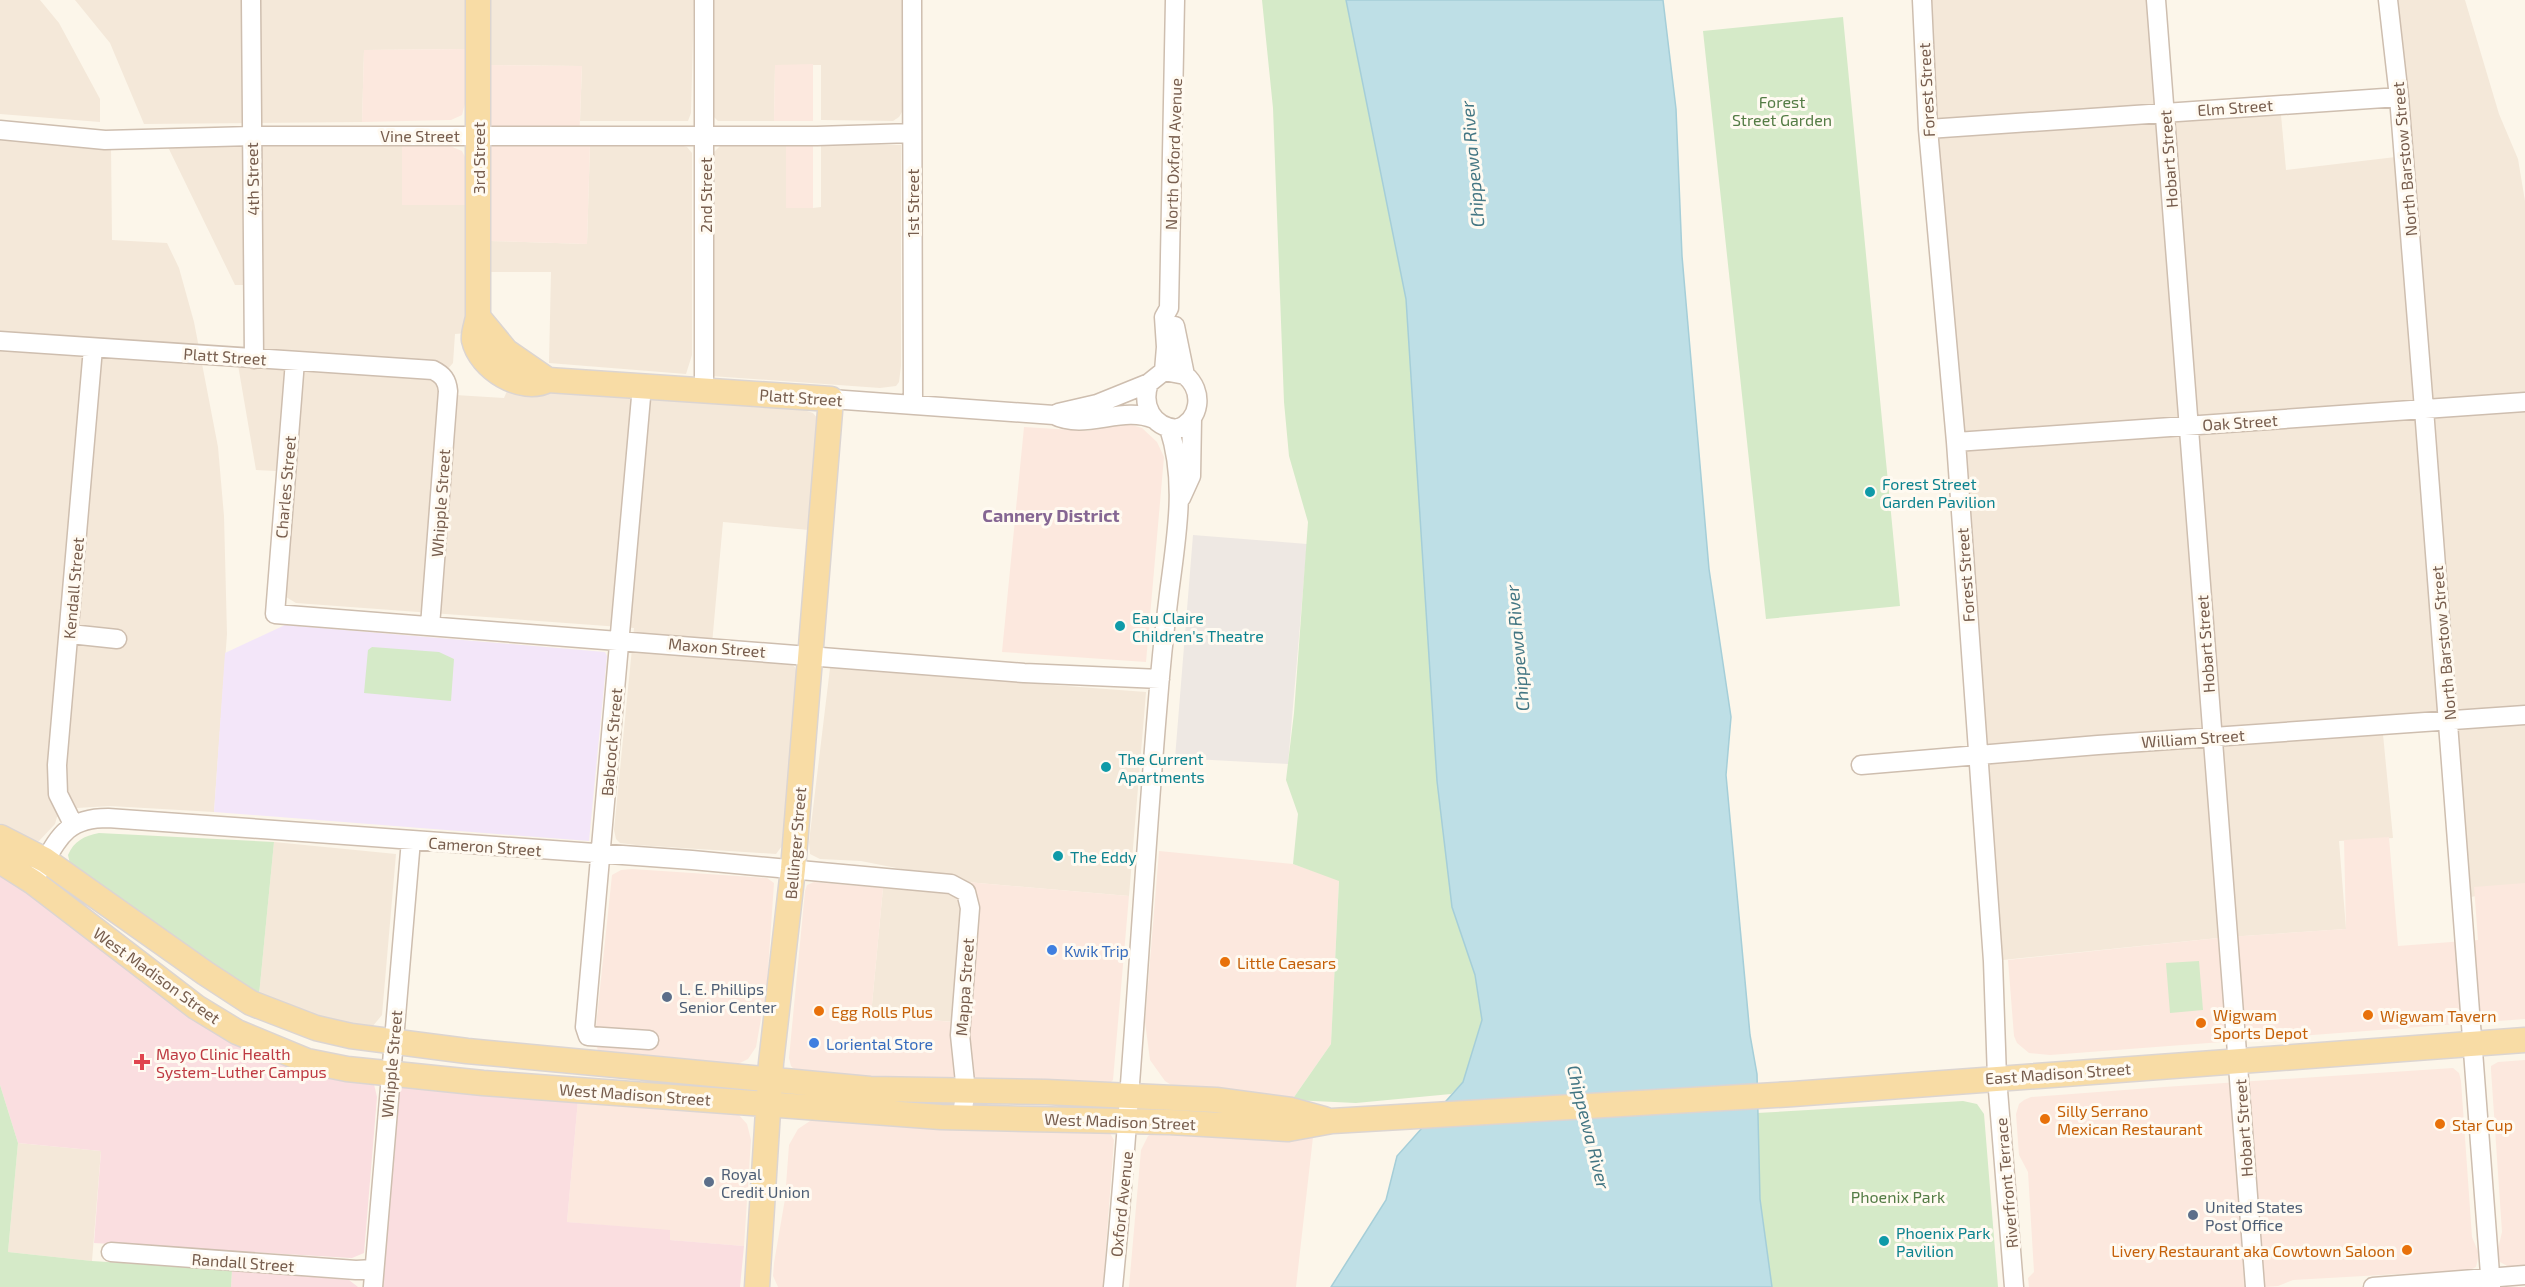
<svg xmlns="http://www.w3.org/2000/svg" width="2525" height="1287" font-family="'Exo 2',sans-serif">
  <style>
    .residential { fill: #f4e8d9 }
    .commercial { fill: #fce8de }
    .industrial { fill: #eee8e3 }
    .education { fill: #f3e6f9 }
    .medical { fill: #fadee0 }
    .green { fill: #d5eac8 }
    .water { fill: #bedfe6; stroke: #a5ced8; stroke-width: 1.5 }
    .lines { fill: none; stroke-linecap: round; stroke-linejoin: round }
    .minor-casing { stroke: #cebeaf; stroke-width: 21 }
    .major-casing { stroke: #dcd5d1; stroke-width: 27 }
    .minor { stroke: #fff; stroke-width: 18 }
    .major { stroke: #f8dca5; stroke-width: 24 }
    .culture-dot { fill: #0f9aa8; stroke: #fffaf1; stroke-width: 2 }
    .shop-dot { fill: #3f7fe0; stroke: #fffaf1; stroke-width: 2 }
    .food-dot { fill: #e8710a; stroke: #fffaf1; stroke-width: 2 }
    .service-dot { fill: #5c6f8a; stroke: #fffaf1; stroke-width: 2 }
    .health-dot { fill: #e0444e; stroke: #fffaf1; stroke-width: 2 }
    .labels { text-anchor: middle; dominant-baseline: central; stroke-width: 6; stroke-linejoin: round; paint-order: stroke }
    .street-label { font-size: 16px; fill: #775d4d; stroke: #fffaf1 }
    .park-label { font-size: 16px; fill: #547c45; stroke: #fffaf1 }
    .culture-label { font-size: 16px; fill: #0d838f; stroke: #fffaf1; text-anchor: start }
    .shop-label { font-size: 16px; fill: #366cbe; stroke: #fffaf1; text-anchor: start }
    .food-label { font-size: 16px; fill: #c56008; stroke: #fffaf1; text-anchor: start }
    .service-label { font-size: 16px; fill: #4e5e75; stroke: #fffaf1; text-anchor: start }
    .health-label { font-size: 16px; fill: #be3a42; stroke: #fffaf1; text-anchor: start }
    .water-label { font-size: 18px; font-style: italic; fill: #437683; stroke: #fffaf1 }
    .neighbourhood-label { font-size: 18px; font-weight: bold; fill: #856693; stroke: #fffaf1 }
  </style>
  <rect width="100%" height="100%" fill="#fcf6ea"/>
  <path class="residential" d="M 0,0 L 40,0 L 59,23 L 100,99 L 100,122 L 0,114 Z
    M 75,0 L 465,0 L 465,49 L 364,50 L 362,122 L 144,124 L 110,43 Z
    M 491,0 L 694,0 L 691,113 L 688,121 L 580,121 L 582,66 L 490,65 Z
    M 713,0 L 903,0 L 902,112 L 899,117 L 893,121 L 821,120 L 821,65 L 775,65 L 774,121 L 718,121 L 712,115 Z
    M 1922,0 L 2156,0 L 2164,112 L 2280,104 L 2286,170 L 2404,156 L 2388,0 L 2465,0 L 2499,114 L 2518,159 L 2525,201 L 2525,886 L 2461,899 L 2449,720 L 2382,724 L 2393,838 L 2339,841 L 2346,929 L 2228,937 L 1993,961 Z
    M 0,140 L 68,146 L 111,146 L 112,240 L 167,243 L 179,268 L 194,322 L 218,447 L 224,516 L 227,634 L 214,812 L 110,806 L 77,808 L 57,817 L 55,824 L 39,841 L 31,840 L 0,823 Z
    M 786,143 L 786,207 L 813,208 L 821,207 L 821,144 L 901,145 L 901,366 L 899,382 L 896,386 L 880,388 L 711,376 L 713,153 L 722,144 Z
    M 402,144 L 402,205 L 466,205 L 466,333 L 455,334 L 453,363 L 436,383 L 439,394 L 504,398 L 510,384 L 616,396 L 801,409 L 813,413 L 818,419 L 809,530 L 723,522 L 711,655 L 789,663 L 795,667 L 797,673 L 782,846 L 776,854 L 636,845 L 620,843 L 616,839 L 614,830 L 634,628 L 296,603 L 286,597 L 284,593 L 294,472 L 256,470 L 238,365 L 263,367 L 262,285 L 235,285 L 167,145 Z
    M 590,144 L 676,144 L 687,147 L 692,153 L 692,355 L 686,374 L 549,363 L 551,272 L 490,272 L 490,241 L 587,244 Z
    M 830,668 L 1146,692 L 1129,896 L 967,882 L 861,861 L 820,859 L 810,854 L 809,842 Z
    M 274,842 L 396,854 L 382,1015 L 372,1027 L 322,1019 L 259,995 Z
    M 883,888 L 957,893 L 963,899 L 955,1022 L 871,1015 Z
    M 18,1143 L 101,1151 L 92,1261 L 8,1252 Z"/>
  <path class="commercial" d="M 465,49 L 466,100 L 462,115 L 451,120 L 362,122 L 364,50 Z
    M 813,64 L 813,121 L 774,121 L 775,65 Z
    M 490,65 L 582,66 L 579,143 L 590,144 L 587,244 L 490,241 Z
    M 786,143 L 813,144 L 813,208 L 786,208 Z
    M 402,144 L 450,146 L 462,151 L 465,157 L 466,205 L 402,205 Z
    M 1118,425 L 1132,425 L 1142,428 L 1157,442 L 1164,457 L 1146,662 L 1002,652 L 1024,427 L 1088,431 Z
    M 2389,837 L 2398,946 L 2478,940 L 2474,887 L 2525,883 L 2525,1019 L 2050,1055 L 2029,1053 L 2017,1043 L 2014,1036 L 2008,960 L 2228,937 L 2346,929 L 2344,840 Z
    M 1159,851 L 1293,864 L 1339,880 L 1331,1044 L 1292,1100 L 1173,1086 L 1165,1081 L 1150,1060 L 1145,1022 Z
    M 632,869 L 767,878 L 774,883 L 767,985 L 756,1047 L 748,1059 L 740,1063 L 734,1065 L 598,1052 L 595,1036 L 612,875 L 621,870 Z
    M 814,882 L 883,888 L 871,1015 L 965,1023 L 972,890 L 967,882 L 1129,896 L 1113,1080 L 1109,1084 L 911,1079 L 796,1071 L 791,1066 L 789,1058 L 805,891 L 807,885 Z
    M 2525,1060 L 2525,1266 L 2511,1268 L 2500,1262 L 2497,1253 L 2502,1232 L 2491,1070 L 2491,1066 L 2498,1062 Z
    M 2453,1068 L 2459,1073 L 2461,1081 L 2472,1237 L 2479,1254 L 2476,1267 L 2470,1270 L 2293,1280 L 2278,1286 L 2263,1287 L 2029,1287 L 2028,1278 L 2034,1272 L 2028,1172 L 2019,1155 L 2016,1114 L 2019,1104 L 2024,1100 L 2031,1097 L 2164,1087 Z
    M 578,1100 L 738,1114 L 747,1124 L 751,1140 L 744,1246 L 669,1240 L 670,1231 L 567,1222 Z
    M 813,1119 L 1108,1130 L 1114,1140 L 1103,1287 L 778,1287 L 773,1276 L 774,1263 L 785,1199 L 789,1145 L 798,1129 Z
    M 1155,1132 L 1313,1137 L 1296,1287 L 1129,1287 L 1141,1150 L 1148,1136 Z"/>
  <path class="industrial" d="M 1193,535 L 1307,544 L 1288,764 L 1175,758 Z"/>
  <path class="education" d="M 285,625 L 605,652 L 607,656 L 589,841 L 214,812 L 225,653 Z"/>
  <path class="medical" d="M 0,871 L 176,1005 L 374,1084 L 377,1097 L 364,1253 L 352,1258 L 94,1243 L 101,1151 L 18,1143 L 0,1085 Z
    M 407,1085 L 578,1100 L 567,1222 L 670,1230 L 670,1240 L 744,1246 L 740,1287 L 381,1287 L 397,1097 L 401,1088 Z
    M 232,1270 L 349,1280 L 358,1287 L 231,1287 Z"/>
  <path class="green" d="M 1262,0 L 1346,0 L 1406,299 L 1437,781 L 1452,907 L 1475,975 L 1482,1020 L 1463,1082 L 1451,1094 L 1356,1103 L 1292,1100 L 1331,1044 L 1339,881 L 1293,864 L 1298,814 L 1286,780 L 1294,713 L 1308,522 L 1289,456 L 1284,402 L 1273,108 Z
    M 1843,17 L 1900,606 L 1766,619 L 1703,31 Z
    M 372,647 L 439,652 L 454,659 L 451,701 L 364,693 L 368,650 Z
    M 99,833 L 274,842 L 259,995 L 244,988 L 70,864 L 68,855 C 74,841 84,836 99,833 Z
    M 2199,961 L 2203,1010 L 2170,1013 L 2166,963 Z
    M 0,1085 L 18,1143 L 8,1252 L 92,1261 L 232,1270 L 231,1287 L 0,1287 Z
    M 1963,1101 L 1977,1104 L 1984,1114 L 1998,1287 L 1772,1287 L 1760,1199 L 1757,1113 Z"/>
  <path class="water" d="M 1346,0 L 1663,0 L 1676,109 L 1682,256 L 1709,569 L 1731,717 L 1726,775 L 1750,1035 L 1757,1074 L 1760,1199 L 1772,1287 L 1331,1287 L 1386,1200 L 1397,1156 L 1463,1082 L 1482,1020 L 1475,975 L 1452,907 L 1437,781 L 1406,299 Z"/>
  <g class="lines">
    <defs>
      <path id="minor" d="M 251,0 L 254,359
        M 704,0 L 704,390
        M 912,0 L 913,405
        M 1922,0 L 1928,129 L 1956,442 L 1993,961 L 1997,1078 L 2014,1287
        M 2156,0 L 2255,1287
        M 2388,0 L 2399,97 L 2424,409 L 2491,1287
        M 1928,129 L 2399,97
        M 0,130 L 105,140 L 252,136 L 817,136 L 912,133
        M 1175,326 L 1185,375
        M 0,341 L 433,370 C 443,375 447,380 448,391 L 430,626
        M 295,361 L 275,614 L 1024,673 L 1160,679
        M 1164,371 L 1166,347 L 1164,317 L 1169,308 L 1175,0
        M 1164,371 L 1185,375 C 1204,391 1201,420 1177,429 C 1152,427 1141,405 1149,383 Z
        M 642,386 L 585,1027 L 588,1036 L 649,1040
        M 831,399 L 1054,415 C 1086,431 1122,405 1154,419
        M 1058,413 L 1097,404 L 1149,383
        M 1956,442 L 2525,402
        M 1181,498 L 1191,476 L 1192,419
        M 70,634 L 117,639
        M 1861,765 L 2098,745 L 2525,715
        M 73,824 L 58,794 L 57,765 L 93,348
        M 40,870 C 59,837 66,818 108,818 L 692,860 L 951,884 L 966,892 L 970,908 L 960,1035 L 966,1092 L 961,1118
        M 111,1252 L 356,1270 L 374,1269
        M 373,1287 L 411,840
        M 1113,1287 C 1132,1096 1141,903 1157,712 C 1160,673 1164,633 1169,594 C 1176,538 1187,483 1169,428
        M 2373,1287 L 2525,1275"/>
      <path id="major" d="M 478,0 L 478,317 C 477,324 473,333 474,340 C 480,368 522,394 548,380 L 831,399 L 793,869 L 771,1063 L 757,1287
        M 478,317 L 506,351 L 548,380
        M 0,837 L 45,860 L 205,973 L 251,1003 L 316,1028 L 351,1036 L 467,1051 L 870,1089 L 1046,1092 L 1216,1100 L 1291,1110 L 1324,1119
        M 0,861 L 33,882 L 196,1007 L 237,1032 L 307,1061 L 347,1069 L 483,1083 L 941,1117 L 1170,1122 L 1288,1129 L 1332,1121 L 1793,1094 L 2525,1040"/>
    </defs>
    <use href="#minor" class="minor-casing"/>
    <use href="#major" class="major-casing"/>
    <use href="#minor" class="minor"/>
    <use href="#major" class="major"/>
  </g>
  <g class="culture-dot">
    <circle cx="1870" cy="492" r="6"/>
    <circle cx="1120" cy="626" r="6"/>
    <circle cx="1106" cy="767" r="6"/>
    <circle cx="1058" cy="856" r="6"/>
    <circle cx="1884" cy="1241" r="6"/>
  </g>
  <g class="shop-dot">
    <circle cx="1052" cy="950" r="6"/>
    <circle cx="814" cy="1043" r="6"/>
  </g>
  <g class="food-dot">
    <circle cx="1225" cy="962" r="6"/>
    <circle cx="819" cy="1011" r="6"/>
    <circle cx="2368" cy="1015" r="6"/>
    <circle cx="2201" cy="1023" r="6"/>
    <circle cx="2045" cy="1119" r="6"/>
    <circle cx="2440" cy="1124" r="6"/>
    <circle cx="2407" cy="1250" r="6"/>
  </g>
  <g class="service-dot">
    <circle cx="667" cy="997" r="6"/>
    <circle cx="709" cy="1182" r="6"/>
    <circle cx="2193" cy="1215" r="6"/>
  </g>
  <path class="health-dot" d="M139 1053h6v6h6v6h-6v6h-6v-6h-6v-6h6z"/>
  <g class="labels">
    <g class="street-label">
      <text transform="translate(1926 90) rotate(-93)">Forest Street</text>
      <text transform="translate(2235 107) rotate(-4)">Elm Street</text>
      <text x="420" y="135">Vine Street</text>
      <text transform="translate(1173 154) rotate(-88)">North Oxford Avenue</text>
      <text transform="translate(478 158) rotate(-90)">3rd Street</text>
      <text transform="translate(2168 159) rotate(-94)">Hobart Street</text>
      <text transform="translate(2404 159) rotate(-95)">North Barstow Street</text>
      <text transform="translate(252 179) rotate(-91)">4th Street</text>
      <text transform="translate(705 195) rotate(-90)">2nd Street</text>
      <text transform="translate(912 203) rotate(-90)">1st Street</text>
      <text transform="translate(225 356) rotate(4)">Platt Street</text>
      <text transform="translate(801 397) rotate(4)">Platt Street</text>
      <text transform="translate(2240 422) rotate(-4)">Oak Street</text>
      <text transform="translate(285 487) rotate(-85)">Charles Street</text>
      <text transform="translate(440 503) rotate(-86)">Whipple Street</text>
      <text transform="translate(1965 575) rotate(-94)">Forest Street</text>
      <text transform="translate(73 588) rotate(-85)">Kendall Street</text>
      <text transform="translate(2443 643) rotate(-95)">North Barstow Street</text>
      <text transform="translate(2205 644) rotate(-94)">Hobart Street</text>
      <text transform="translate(717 647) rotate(5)">Maxon Street</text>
      <text transform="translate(2193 738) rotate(-4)">William Street</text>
      <text transform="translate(611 742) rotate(-85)">Babcock Street</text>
      <text transform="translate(795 843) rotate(-85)">Bellinger Street</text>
      <text transform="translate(485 846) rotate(4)">Cameron Street</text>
      <text transform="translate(157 975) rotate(36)">West Madison Street</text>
      <text transform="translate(964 987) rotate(-86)">Mappa Street</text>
      <text transform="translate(391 1064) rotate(-85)">Whipple Street</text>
      <text transform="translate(2058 1073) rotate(-4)">East Madison Street</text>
      <text transform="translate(635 1094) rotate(4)">West Madison Street</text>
      <text transform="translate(1120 1121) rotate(2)">West Madison Street</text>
      <text transform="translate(2243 1128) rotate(-94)">Hobart Street</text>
      <text transform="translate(2006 1183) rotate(-95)">Riverfront Terrace</text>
      <text transform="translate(1121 1204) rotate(-84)">Oxford Avenue</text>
      <text transform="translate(243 1262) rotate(4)">Randall Street</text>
    </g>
    <g class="park-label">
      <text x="1782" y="101">Forest<tspan x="1782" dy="18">Street Garden</tspan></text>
      <text x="1898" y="1196">Phoenix Park</text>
    </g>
    <g class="culture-label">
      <text x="1882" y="483">Forest Street<tspan x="1882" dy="18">Garden Pavilion</tspan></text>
      <text x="1132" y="617">Eau Claire<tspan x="1132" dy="18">Children's Theatre</tspan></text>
      <text x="1118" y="758">The Current<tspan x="1118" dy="18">Apartments</tspan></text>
      <text x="1070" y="856">The Eddy</text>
      <text x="1896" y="1232">Phoenix Park<tspan x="1896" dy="18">Pavilion</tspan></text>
    </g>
    <g class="shop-label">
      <text x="1064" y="950">Kwik Trip</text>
      <text x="826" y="1043">Loriental Store</text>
    </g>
    <g class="food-label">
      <text x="1237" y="962">Little Caesars</text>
      <text x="831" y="1011">Egg Rolls Plus</text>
      <text x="2213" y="1014">Wigwam<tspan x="2213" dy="18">Sports Depot</tspan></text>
      <text x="2380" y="1015">Wigwam Tavern</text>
      <text x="2057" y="1110">Silly Serrano<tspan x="2057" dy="18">Mexican Restaurant</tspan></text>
      <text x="2452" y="1124">Star Cup</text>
      <text x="2395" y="1250" text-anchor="end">Livery Restaurant aka Cowtown Saloon</text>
    </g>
    <g class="service-label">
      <text x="679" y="988">L. E. Phillips<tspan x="679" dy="18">Senior Center</tspan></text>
      <text x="721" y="1173">Royal<tspan x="721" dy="18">Credit Union</tspan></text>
      <text x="2205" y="1206">United States<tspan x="2205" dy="18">Post Office</tspan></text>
    </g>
    <g class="health-label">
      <text x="156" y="1053">Mayo Clinic Health<tspan x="156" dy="18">System-Luther Campus</tspan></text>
    </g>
    <g class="water-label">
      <text transform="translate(1472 164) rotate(-95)">Chippewa River</text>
      <text transform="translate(1517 648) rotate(-95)">Chippewa River</text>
      <text transform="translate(1589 1127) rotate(76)">Chippewa River</text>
    </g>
    <g class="neighbourhood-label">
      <text x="1051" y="515">Cannery District</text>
    </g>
  </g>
</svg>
